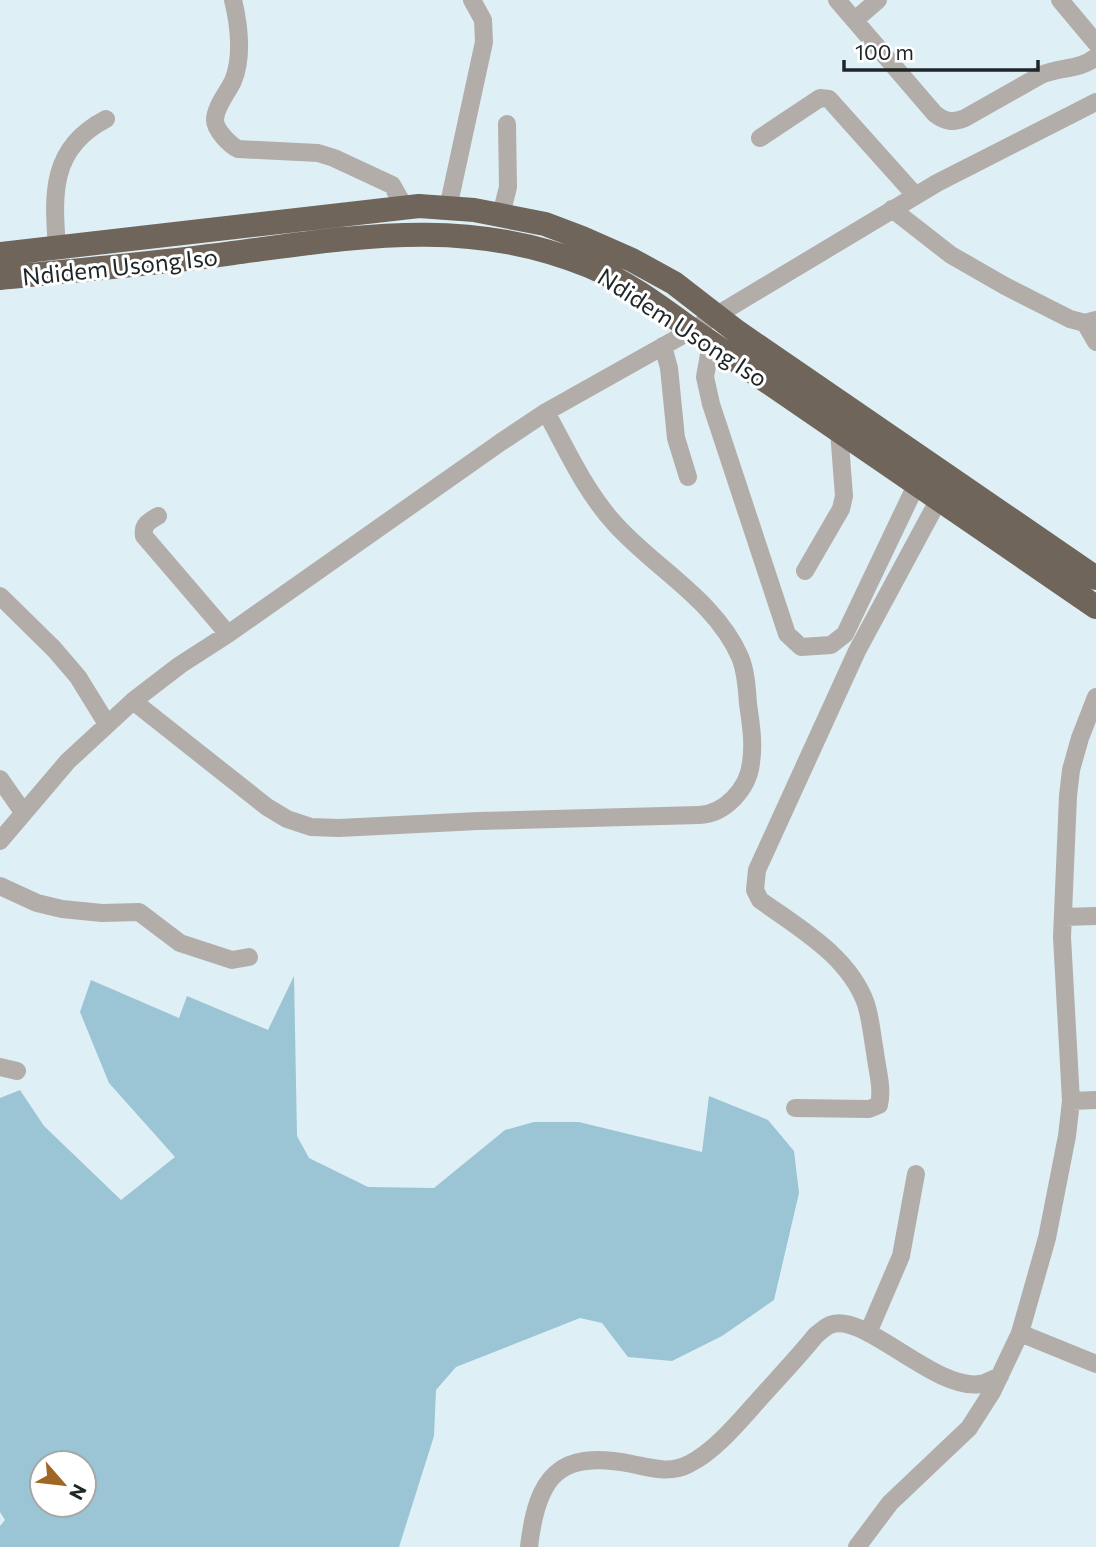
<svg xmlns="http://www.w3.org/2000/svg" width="1096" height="1547" font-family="Commissioner,sans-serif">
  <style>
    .green { fill: #9bc5d4; fill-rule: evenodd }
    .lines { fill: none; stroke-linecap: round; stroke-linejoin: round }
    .minor { stroke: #b2ada8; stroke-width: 18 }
    .highway { stroke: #6f655b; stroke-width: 24 }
    .labels { text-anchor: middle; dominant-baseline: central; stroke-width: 6; stroke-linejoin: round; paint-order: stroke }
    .street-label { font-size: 24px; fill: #1f2628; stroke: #fff }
  </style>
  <rect width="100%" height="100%" fill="#dfeff6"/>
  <path class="green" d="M 294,976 L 297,1136 L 309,1158 L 368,1187 L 434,1188 L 505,1130 L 534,1122 L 579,1122 L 702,1152 L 709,1096 L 768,1120 L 794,1151 L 799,1193 L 774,1300 L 722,1336 L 672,1361 L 628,1357 L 602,1323 L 580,1318 L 456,1367 L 436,1390 L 434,1436 L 399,1547 L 0,1547 L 0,1526 L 5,1520 L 0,1512 L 0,1098 L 20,1090 L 44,1126 L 121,1200 L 175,1157 L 109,1083 L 80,1012 L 91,980 L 179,1018 L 187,996 L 268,1030 ZM 42,1463 L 84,1463 L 84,1505 L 42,1505 Z"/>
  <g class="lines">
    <path class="minor" d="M 233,0 C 239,24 243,57 233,81 C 228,92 215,107 215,120 C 215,130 230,145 238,149 L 318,153 L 334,158 L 392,185 L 405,208
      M 837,0 L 935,114 C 946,122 953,123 965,118 L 1041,75 C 1059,67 1080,70 1096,57
      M 1060,0 L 1096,43
      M 855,20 L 878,0
      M 760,138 L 820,98 L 829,99 L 915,195
      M 448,208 L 484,42 L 483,20 L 472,0
      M 892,209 L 951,255 L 1005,286 L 1070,319 L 1085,323 L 1096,320
      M 501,215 L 508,187 L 507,124
      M 57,248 C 53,194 50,148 106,119
      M 1085,323 L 1096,342
      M 711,343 L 705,377 L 711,404 L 787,634 L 801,647 L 831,645 L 845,634 L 917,483
      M 663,346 L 669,368 L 676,438 L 688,477
      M 158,516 C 149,521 142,525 144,536 L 228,634
      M 805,571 L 841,509 L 844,496 L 839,431
      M 0,596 L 54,649 L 78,677 L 107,724
      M 133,701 L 267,807 L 287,819 L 311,827 L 339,828 L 478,821 L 699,815 C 725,814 748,789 751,763 C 754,744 751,724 748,704 C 747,689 746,671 740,657 C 716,601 656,569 616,525 C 586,493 567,450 546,412
      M 0,779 L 23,812
      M 0,841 L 68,761 L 133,701 L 180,665 L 228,634 L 501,442 L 546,412 L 692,330 L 937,183 L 1096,102
      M 0,886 L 37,903 L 62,909 L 102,913 L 139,912 L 180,943 L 232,960 L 249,957
      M 1063,917 L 1096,916
      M 0,1067 L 17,1071
      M 1071,1101 L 1096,1100
      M 795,1108 L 869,1109 L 879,1105 C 883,1088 877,1070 875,1052 C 872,1036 871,1020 866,1004 C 849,956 799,928 760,900 L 755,890 L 757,870 L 857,651 L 939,499
      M 868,1333 L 901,1256 L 916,1174
      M 1020,1333 L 1096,1364
      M 529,1547 C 537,1477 558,1449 632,1464 C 652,1468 670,1474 689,1464 C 716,1451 743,1417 763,1395 C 781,1375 799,1356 816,1335 C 820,1332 825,1327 830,1325 C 862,1310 934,1391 980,1384 C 987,1383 994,1378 1000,1376
      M 857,1547 L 890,1503 L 969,1428 L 992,1392 L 1020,1333 L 1047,1238 L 1067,1136 L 1071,1101 L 1062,937 L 1068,796 L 1071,770 L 1080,738 L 1096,697"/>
    <path class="highway" d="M 0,254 L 419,206 L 474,210 L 545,224 L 582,238 L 632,260 L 674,283 L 736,331 L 1096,578
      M 0,278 C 77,270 155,264 233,253 C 355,237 469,216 589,266 C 627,282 659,306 692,330 L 1096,607"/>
  </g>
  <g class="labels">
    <g class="street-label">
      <text transform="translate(120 266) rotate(-6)">Ndidem Usong Iso</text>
      <text transform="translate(683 327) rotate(33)">Ndidem Usong Iso</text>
    </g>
  </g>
  <g transform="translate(63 1484) rotate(118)"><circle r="33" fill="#ffffff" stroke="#a5a8a9" stroke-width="2"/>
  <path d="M0-5L12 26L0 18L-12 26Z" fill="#9f6624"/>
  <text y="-10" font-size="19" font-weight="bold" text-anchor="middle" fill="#1f2628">N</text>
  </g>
  <path d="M844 60v10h194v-10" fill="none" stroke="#1f2628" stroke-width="3.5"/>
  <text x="855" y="60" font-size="21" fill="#1f2628" stroke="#ffffff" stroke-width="5" paint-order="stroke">100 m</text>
</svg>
